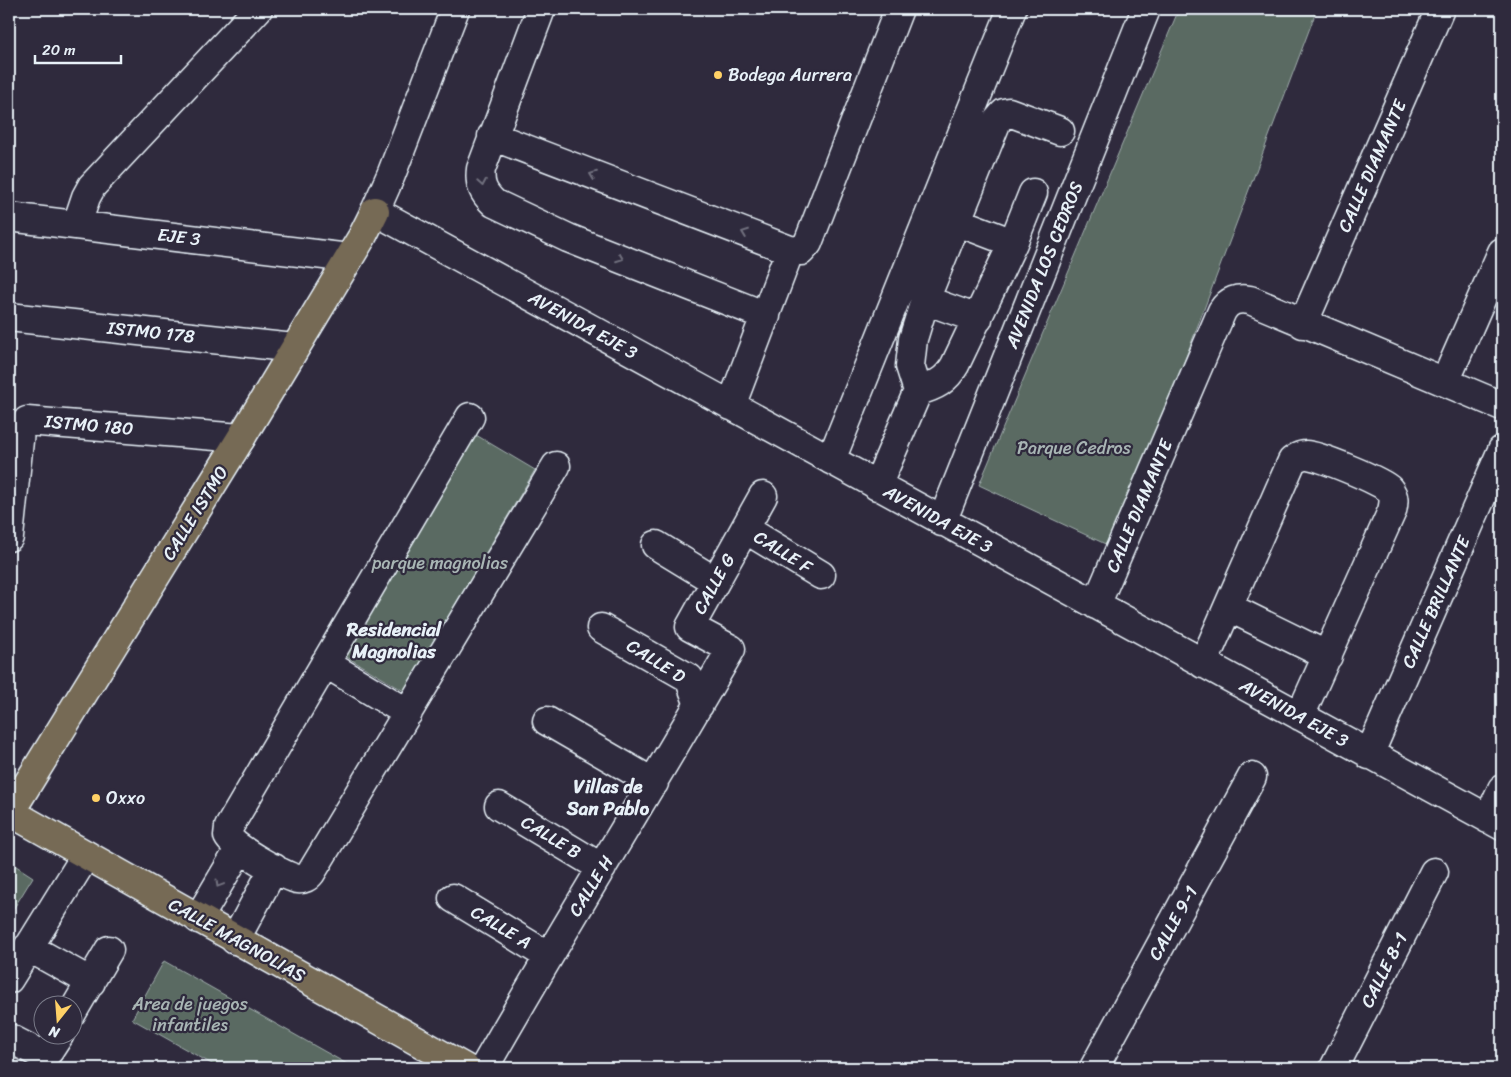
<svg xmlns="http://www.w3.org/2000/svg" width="1511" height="1077" font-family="Sriracha,sans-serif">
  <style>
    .green { fill: #5a6b62; stroke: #a1aead }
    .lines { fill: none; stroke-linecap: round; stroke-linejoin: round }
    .minor-casing { stroke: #e8f1f8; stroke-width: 31 }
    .major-casing { stroke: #e8f1f8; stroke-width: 31 }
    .minor { stroke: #2f2a3d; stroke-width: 28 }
    .major { stroke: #766a55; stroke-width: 28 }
    .oneway { stroke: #70707e }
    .poi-dot { fill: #ffd166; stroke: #2f2a3d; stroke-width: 2 }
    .labels { text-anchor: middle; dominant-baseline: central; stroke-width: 4.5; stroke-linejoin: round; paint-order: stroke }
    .poi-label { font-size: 18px; fill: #e8f1f8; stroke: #2f2a3d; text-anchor: start }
    .street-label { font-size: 18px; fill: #e8f1f8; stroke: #2f2a3d }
    .park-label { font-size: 18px; fill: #a8b5b4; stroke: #2f2a3d }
    .neighbourhood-label { font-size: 19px; font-weight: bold; fill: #e8f1f8; stroke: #2f2a3d }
  </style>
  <rect width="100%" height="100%" fill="#2f2a3d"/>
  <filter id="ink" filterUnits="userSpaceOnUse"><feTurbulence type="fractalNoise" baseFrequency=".02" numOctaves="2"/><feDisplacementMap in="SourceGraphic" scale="10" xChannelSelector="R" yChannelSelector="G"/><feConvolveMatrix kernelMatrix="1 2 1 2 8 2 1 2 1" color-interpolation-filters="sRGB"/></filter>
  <g filter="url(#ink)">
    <path class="green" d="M 1179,9 L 1317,9 L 1114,548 L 979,485 Z
      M 476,435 L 535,470 L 404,691 L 345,656 Z
      M 13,864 L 33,877 L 9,916 L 9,871 Z
      M 164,961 L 354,1068 L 219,1068 L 132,1019 Z"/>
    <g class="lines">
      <defs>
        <path id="minor" d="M 455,9 L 391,175 L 375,211 L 1502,826
          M 541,9 L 481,169 C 479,184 483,193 494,203 L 568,238 L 766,316
          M 492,136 L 790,250 L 801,251 L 808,243 L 899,9
          M 9,217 L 349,258
          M 958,222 L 1013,243
          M 77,224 L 86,197 L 92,186 L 258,9
          M 925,300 L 978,319
          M 9,317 L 294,348
          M 1303,324 L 1440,9
          M 1445,382 L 1502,252
          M 918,391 C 935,386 946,381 955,365 L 1013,243 L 1033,193
          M 731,406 L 790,250
          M 470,417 L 229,827 L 228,836 C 234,849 283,875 297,879 C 303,880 308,877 311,873 L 556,466
          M 831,460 L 1012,9
          M 877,486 L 918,391 L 910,366 L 913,339 L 925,300 L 997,121 L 1004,113 L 1009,112 L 1060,131
          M 942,522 L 1146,9
          M 745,529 L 821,575
          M 9,537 L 20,431 L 27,421 L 241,438
          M 656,545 L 715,581
          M 1096,605 L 1222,311 C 1229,300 1237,298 1250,300 L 1502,406
          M 1228,607 L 1328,656
          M 601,628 L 689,678 L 699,705
          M 325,663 L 408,713
          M 1203,664 L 1292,461 C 1296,458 1300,455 1306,455 C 1316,454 1383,482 1389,489 C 1395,496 1394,503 1392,511 L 1300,716
          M 547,721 L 654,783
          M 1369,755 L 1502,450
          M 499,806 L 602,868
          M 1488,819 L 1502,789
          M 453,898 L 548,956
          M 198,919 L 240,848
          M 235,940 L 274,868
          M 28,947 L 91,982
          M 9,979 L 86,855
          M 72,1013 L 109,950
          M 9,1038 L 40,1054 L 49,1051 L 60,1034
          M 484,1068 C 564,927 650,790 731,649 L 690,627 L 763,496
          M 1094,1068 L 1252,777
          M 1334,1068 L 1434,872"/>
        <path id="major" d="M 10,812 L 465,1068
          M 9,814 L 241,438 L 362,237 L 375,211"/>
      </defs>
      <use href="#minor" class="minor-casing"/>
      <use href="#major" class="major-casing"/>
      <use href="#minor" class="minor"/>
      <use href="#major" class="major"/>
    </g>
    <defs><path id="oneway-chevron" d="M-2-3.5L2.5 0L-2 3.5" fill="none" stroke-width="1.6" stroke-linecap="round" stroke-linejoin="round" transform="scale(1.25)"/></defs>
    <g class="oneway">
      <use href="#oneway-chevron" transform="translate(593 175) rotate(-159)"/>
      <use href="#oneway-chevron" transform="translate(482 183) rotate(80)"/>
      <use href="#oneway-chevron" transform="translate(745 233) rotate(-159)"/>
      <use href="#oneway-chevron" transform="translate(620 258) rotate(21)"/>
      <use href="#oneway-chevron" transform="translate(219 884) rotate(121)"/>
    </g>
  </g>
  <g class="poi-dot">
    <circle cx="718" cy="75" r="5"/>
    <circle cx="96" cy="798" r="5"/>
  </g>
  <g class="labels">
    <g class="poi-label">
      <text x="728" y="75">Bodega Aurrera</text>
      <text x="106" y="798">Oxxo</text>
    </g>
    <g class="street-label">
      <text transform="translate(1372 166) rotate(-66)">CALLE DIAMANTE</text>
      <text transform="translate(179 237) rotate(7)">EJE 3</text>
      <text transform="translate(1044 265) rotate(-68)">AVENIDA LOS CEDROS</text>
      <text transform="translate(583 325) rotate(29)">AVENIDA EJE 3</text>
      <text transform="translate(151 332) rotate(6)">ISTMO 178</text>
      <text transform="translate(89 425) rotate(5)">ISTMO 180</text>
      <text transform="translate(1139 506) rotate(-67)">CALLE DIAMANTE</text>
      <text transform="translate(195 513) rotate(-58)">CALLE ISTMO</text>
      <text transform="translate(938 519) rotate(29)">AVENIDA EJE 3</text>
      <text transform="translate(783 552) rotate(32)">CALLE F</text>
      <text transform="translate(714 584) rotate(-61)">CALLE G</text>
      <text transform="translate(1436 602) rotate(-66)">CALLE BRILLANTE</text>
      <text transform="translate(656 661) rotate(32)">CALLE D</text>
      <text transform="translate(1294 713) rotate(29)">AVENIDA EJE 3</text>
      <text transform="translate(551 837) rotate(31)">CALLE B</text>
      <text transform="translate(591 886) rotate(-58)">CALLE H</text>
      <text transform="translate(1173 923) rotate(-61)">CALLE 9-1</text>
      <text transform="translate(501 927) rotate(31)">CALLE A</text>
      <text transform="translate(237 940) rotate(29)">CALLE MAGNOLIAS</text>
      <text transform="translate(1384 970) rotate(-63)">CALLE 8-1</text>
    </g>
    <g class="park-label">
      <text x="1074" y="448">Parque Cedros</text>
      <text x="440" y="563">parque magnolias</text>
      <text x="190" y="1004">Area de juegos<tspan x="190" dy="21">infantiles</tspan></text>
    </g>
    <g class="neighbourhood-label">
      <text x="394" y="629">Residencial<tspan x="394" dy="22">Magnolias</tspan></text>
      <text x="608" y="786">Villas de<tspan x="608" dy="22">San Pablo</tspan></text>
    </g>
  </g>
  <rect width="1511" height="1077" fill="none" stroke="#2f2a3d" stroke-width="30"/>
  <rect x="15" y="15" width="1481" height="1047" fill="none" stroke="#e8f1f8" stroke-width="2" filter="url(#ink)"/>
  <g transform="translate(58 1020) rotate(197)"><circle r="24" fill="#2f2a3d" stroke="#797a88"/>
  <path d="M0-4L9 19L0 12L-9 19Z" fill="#ffd166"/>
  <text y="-8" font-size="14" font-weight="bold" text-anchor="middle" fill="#e8f1f8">N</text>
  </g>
  <path d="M35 55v8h86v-8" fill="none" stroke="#e8f1f8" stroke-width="2.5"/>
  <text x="42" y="55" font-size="15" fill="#e8f1f8" stroke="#2f2a3d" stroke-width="4" paint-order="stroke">20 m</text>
</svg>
